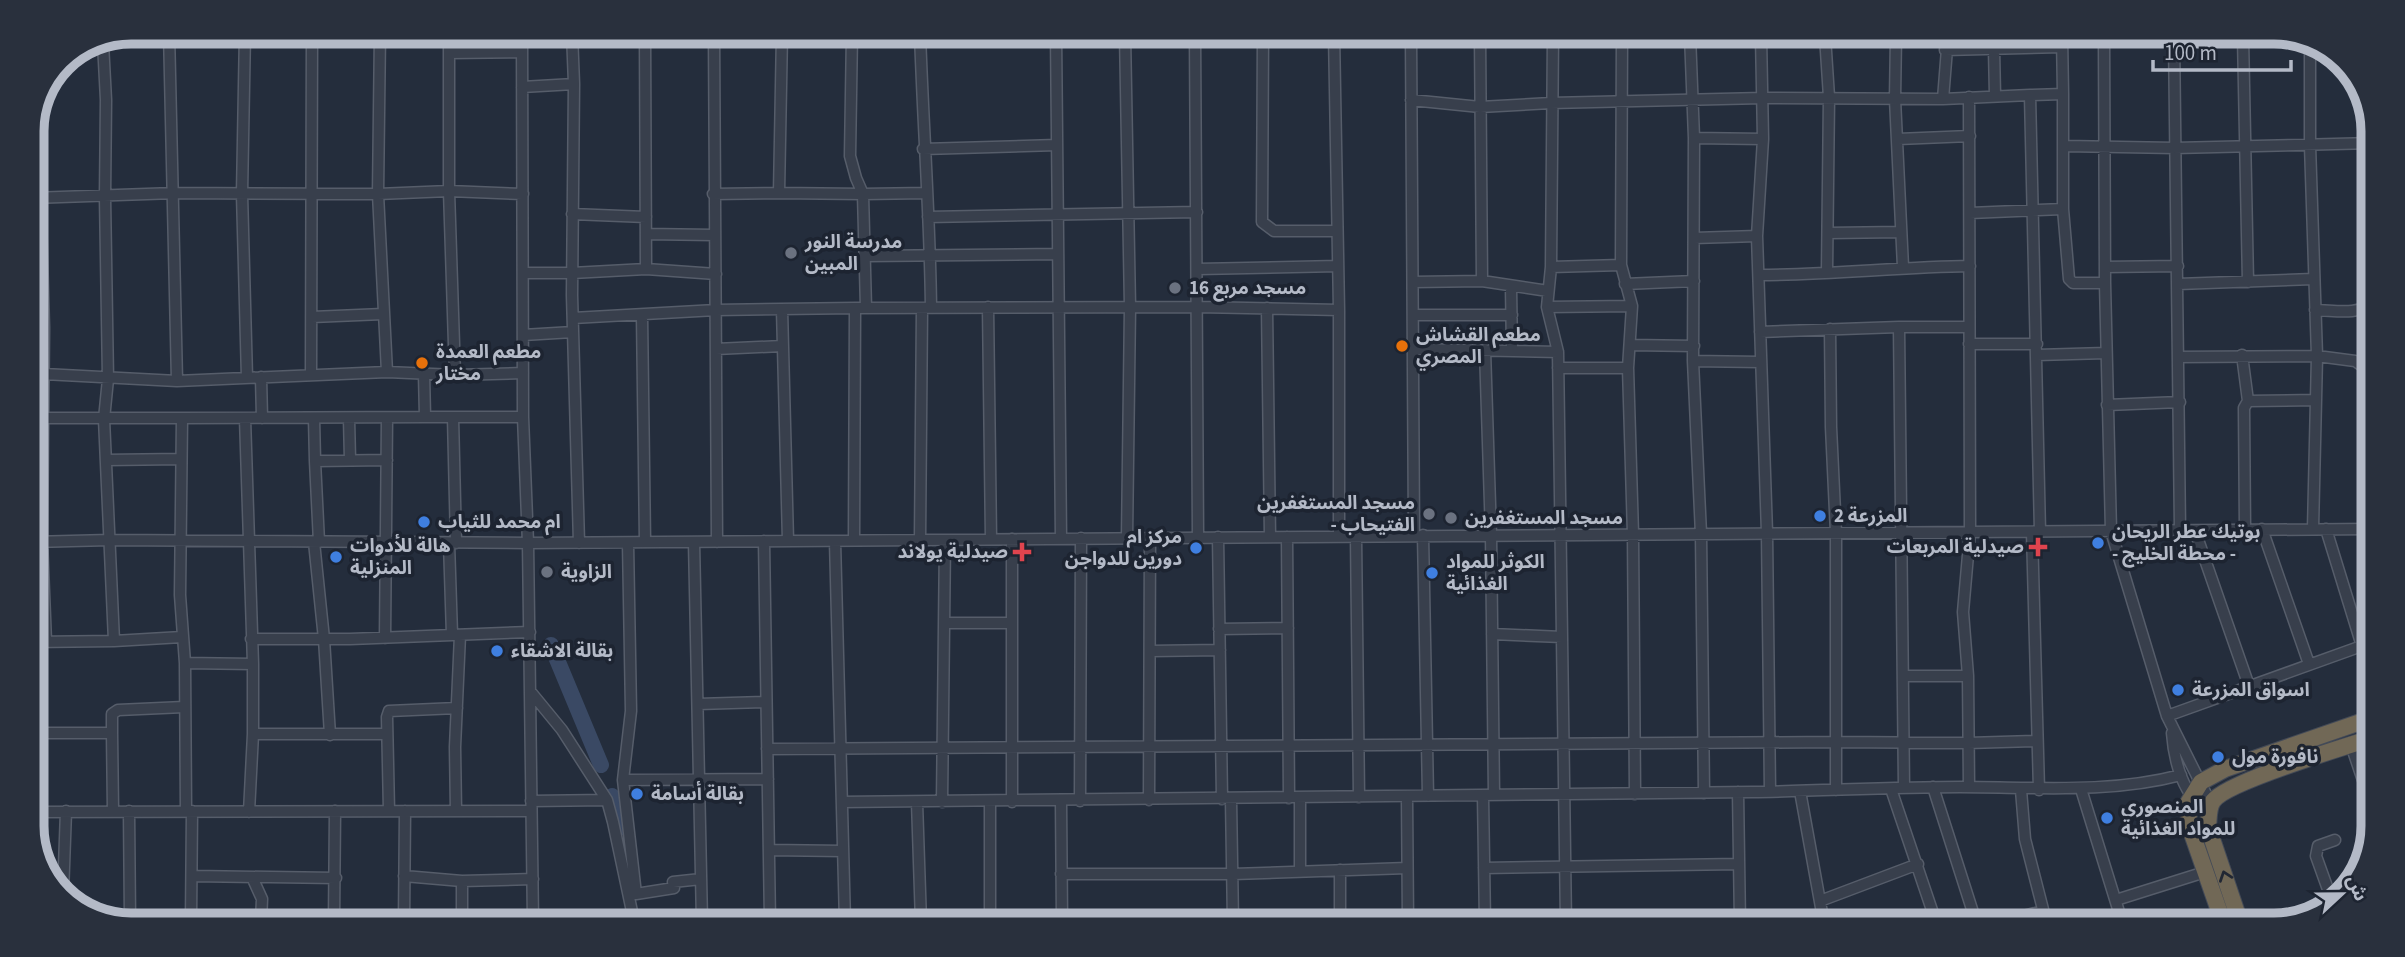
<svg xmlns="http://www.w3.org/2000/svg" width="2405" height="957" font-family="'Source Sans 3','Noto Sans Arabic',sans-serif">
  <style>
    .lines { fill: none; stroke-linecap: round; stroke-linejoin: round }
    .river { stroke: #3a4964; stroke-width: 16 }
    .minor-casing { stroke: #565d6a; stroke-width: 13 }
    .highway-casing { stroke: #434a57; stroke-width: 18 }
    .minor { stroke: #383f4c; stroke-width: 10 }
    .highway { stroke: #716856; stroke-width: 16 }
    .oneway { stroke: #212733 }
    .worship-dot { fill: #6b7280; stroke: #1d2431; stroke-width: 2.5 }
    .food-dot { fill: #e8710a; stroke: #1d2431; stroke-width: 2.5 }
    .shop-dot { fill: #3f7fe0; stroke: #1d2431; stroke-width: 2.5 }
    .health-dot { fill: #e0444e; stroke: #1d2431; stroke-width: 2.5 }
    .labels { text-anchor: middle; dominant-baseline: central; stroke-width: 7; stroke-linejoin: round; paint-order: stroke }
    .poi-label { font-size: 19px; font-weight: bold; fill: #b4bac7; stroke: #1d2431; text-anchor: start }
    .rim { fill: none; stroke: #b4bac7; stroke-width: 9 }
  </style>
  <rect width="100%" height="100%" fill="#242d3c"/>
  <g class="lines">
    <path class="river" d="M 551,645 L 601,765
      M 612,796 L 619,828"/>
    <defs>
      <path id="minor" d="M 169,32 L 177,381
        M 245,32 L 242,194 L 247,378
        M 380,32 L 378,194 L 387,372
        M 449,32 L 449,191 L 455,375
        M 522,32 L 523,417 L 528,543 L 533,921
        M 572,33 L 574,84 L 572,295 L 579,543
        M 645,33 L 646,269
        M 714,33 L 717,542
        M 920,33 C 923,125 930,216 931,308
        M 1056,34 L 1061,539
        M 1125,34 L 1130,307 L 1127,538
        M 1195,34 L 1198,537
        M 1263,34 L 1262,222 L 1274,231 L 1337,231
        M 1334,34 L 1339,310 L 1339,536
        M 312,35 L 379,34
        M 1411,35 L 1414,535
        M 1480,35 L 1482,281
        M 1553,35 L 1551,267 L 1547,307 L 1558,352 L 1566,924
        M 1622,35 L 1621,265 L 1632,306 L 1628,368 L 1633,534 L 1635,794
        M 1690,35 L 1694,138 L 1693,361 L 1701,534 L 1704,793
        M 1761,36 L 1763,139 L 1757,236 L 1767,533 L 1770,792
        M 1825,36 L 1829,97 L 1827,271
        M 1896,36 L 1895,99 L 1903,267
        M 2104,36 L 2105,283 L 2111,531 L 2167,716 L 2208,798 L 2213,801
        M 2174,37 L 2180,530
        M 2243,37 L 2248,282
        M 170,39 L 245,37
        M 2310,40 L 2310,145 L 2317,356 L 2313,529
        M 1994,49 L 1995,96
        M 1945,50 L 2062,47
        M 449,53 L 522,52
        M 522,87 L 574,84
        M 2063,94 L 2063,209 L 2069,279 L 2073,283 L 2105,283
        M 1943,99 L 1948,36
        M 1411,100 L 1480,107 L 1551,103 L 1763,98 L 1943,99 L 2030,95
        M 38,110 L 44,328 L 42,541 L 46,642
        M 1694,138 L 1763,139
        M 1898,139 L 1970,136
        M 2065,146 L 2175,148 L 2373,143
        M 923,149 L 1057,145
        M 779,193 L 863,194 L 856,178 L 850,156 L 852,33
        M 713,194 L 779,193 L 782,33
        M 32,198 L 175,193 L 378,194 L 449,191 L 523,194
        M 1970,213 L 2063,209
        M 572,214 L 646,217
        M 928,217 L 1197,212
        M 1829,233 L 1901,232
        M 646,234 L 714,235
        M 1694,238 L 1757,236
        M 866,256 L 1058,254
        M 1551,267 L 1621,265
        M 2105,267 L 2178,266
        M 1198,269 L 1338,266
        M 523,273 L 572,273 L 646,269 L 716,274
        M 1759,275 C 1829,275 1899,267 1970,266
        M 1413,282 L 1482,281 L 1548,291
        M 1625,284 L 1694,281
        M 2178,284 L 2313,279
        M 1511,287 L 1512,350
        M 988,307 L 991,539
        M 1547,307 L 1632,306
        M 855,308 L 1198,307 L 1339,310
        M 866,308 L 863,194 L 927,193
        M 1267,308 L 1270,537
        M 782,309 L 788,541
        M 2315,310 C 2334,310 2357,316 2372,303
        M 642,315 L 645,542
        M 1413,315 L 1512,315
        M 312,317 L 383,314
        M 573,318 L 716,310 L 855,308 L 854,540
        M 1899,327 L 1904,788
        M 1830,329 L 1831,427 L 1836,533 L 1836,790
        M 1760,332 L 1899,327 L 1969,327
        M 523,335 L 573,332
        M 1969,344 L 2037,344
        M 1631,345 L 1694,346
        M 716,349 L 782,346
        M 1413,349 L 1558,352
        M 1485,350 L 1491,535 L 1494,795
        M 2037,355 L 2106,353
        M 2242,355 L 2248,401 L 2244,408 L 2245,530
        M 2178,357 L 2317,356 L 2355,361 L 2372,373
        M 1693,361 L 1760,362
        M 1558,368 L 1628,368
        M 44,374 L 177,381 L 387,372 L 455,375 L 523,373
        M 424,374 L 425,417 L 453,417 L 456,543
        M 311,375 L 312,32
        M 261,377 L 262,418
        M 2248,401 L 2316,400
        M 2107,405 L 2180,402
        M 453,417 L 523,417
        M 44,418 L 182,418 L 180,595 L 185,663 L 186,811
        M 182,418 L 425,417
        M 245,418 L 253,664
        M 314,418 L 315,461
        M 349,418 L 350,460
        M 106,460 L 181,459
        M 2262,529 L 2309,664
        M 2326,529 L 2362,646
        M 2195,531 L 2249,686
        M 2032,532 L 2039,790
        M 2040,532 L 2030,95 L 2063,94 L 2062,36
        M 1423,535 L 1428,796
        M 1356,536 L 1359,797
        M 1218,537 L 1222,799
        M 1287,537 L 1289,798
        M 920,540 L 922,308
        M 764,541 L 770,922
        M 835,541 L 845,922
        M 32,542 L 110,540 L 528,543 L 2370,529
        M 314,542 L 324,639 L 330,735
        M 319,542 L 315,461 L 387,460
        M 694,542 L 702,922
        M 449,543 L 452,635
        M 628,543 L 631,711 L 623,780 L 636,894 L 674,888 L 673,882 L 701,879
        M 944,623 L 1012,623
        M 1219,629 L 1288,628
        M 1492,634 L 1562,637
        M 385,638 L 387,418
        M 251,639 L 350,639 L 530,632
        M 114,641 L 182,637
        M 32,642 L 114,641 L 104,419 L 108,379 L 105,197 L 106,100 L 103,43
        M 1151,651 L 1220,650
        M 185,663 L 253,664 L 253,734 L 249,812
        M 1903,676 L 1968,676
        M 530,691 L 562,730 L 607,800 L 613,822 L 634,921
        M 698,704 L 766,702
        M 2167,716 L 2370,643
        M 32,733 L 112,733 L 113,811
        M 112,733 L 112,714 L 118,710 L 184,707
        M 2172,733 C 2174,761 2183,797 2209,812
        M 253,734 L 387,734
        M 2351,745 L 2369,798
        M 767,749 L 1836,742 L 1968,743 L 2036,741
        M 623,780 L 768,779
        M 1933,787 L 1977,925
        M 1969,787 L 1968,676 L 1963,612 L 1970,532 L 1969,97
        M 1891,789 L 1937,925
        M 2081,789 L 2123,925
        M 2021,790 L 2025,839 L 2047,925
        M 1800,791 L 1824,924
        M 1738,792 L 1740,924
        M 1483,796 L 1485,924
        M 1407,797 L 1408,923
        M 1231,799 L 1233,923
        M 1149,800 L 1150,538
        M 531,801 L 607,800
        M 1061,801 L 1062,922
        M 1080,801 L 1081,538
        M 842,802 C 1145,801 1448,796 1752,792 C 1821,791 1891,787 1960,787 C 2034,787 2109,794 2181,775
        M 917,802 L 921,922
        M 942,802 L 945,540
        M 1012,802 L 1012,539
        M 129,811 L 130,920
        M 389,811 L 387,717 L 389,711 L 457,708
        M 456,811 L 455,747 L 460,635
        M 32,812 L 531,811
        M 769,850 L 843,851
        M 1484,868 L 1739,864
        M 1340,870 L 1340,923
        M 1300,871 L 1300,798
        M 1061,874 L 1233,874 L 1407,868
        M 193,876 L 336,878
        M 404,876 L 462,881
        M 48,877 L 63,876
        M 252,877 L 262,899 L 261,921
        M 63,894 L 66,811
        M 2330,895 L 2316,856 L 2318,846 L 2335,840
        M 2116,900 L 2205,872
        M 1820,901 L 1918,864
        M 2333,906 L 2330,895 L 2347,888
        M 191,920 L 192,811
        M 334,921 L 335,811
        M 404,921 L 405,811
        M 462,921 L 462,881 L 533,879
        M 990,922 L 990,802
        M 1989,925 L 2043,911"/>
      <path id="highway" d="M 2224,925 L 2189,825 L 2188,803 L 2201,782 L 2225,769 L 2369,719
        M 2241,925 L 2208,827 C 2209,819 2208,808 2213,801 C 2227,782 2341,748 2369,739"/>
    </defs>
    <use href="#minor" class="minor-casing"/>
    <use href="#highway" class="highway-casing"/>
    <use href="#minor" class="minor"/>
    <use href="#highway" class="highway"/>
  </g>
  <defs><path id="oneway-chevron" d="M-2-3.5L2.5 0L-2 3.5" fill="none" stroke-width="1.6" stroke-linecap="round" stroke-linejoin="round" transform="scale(1.75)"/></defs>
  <use class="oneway" href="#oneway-chevron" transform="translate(2225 876) rotate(-109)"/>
  <g class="worship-dot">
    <circle cx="791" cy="253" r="7"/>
    <circle cx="1175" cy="288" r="7"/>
    <circle cx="1429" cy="514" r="7"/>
    <circle cx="1451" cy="518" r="7"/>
    <circle cx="547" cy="572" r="7"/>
  </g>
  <g class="food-dot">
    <circle cx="1402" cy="346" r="7"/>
    <circle cx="422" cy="363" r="7"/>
  </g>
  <g class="shop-dot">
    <circle cx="1820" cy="516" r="7"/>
    <circle cx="424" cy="522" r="7"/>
    <circle cx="2098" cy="543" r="7"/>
    <circle cx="1196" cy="548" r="7"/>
    <circle cx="336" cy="557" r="7"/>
    <circle cx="1432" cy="573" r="7"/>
    <circle cx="497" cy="651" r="7"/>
    <circle cx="2178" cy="690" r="7"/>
    <circle cx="2218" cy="757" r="7"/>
    <circle cx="637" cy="794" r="7"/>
    <circle cx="2107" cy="818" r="7"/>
  </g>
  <g class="health-dot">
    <path d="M2034.5 536.5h7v7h7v7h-7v7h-7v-7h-7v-7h7z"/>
    <path d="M1018.5 541.5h7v7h7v7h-7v7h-7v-7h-7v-7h7z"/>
  </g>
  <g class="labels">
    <g class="poi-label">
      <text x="805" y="242">مدرسة النور<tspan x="805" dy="22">المبين</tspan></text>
      <text x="1189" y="288">مسجد مربع 16</text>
      <text x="1416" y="335">مطعم القشاش<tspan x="1416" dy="22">المصري</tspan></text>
      <text x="436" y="352">مطعم العمدة<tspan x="436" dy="22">مختار</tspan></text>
      <text x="1415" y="503" text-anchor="end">مسجد المستغفرين<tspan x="1415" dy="22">- الفتيحاب</tspan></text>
      <text x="1834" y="516">المزرعة 2</text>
      <text x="1465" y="518">مسجد المستغفرين</text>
      <text x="438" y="522">ام محمد للثياب</text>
      <text x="2112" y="532">بوتيك عطر الريحان<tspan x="2112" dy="22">- محطة الخليج -</tspan></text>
      <text x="1182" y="537" text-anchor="end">مركز ام<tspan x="1182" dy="22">دورين للدواجن</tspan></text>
      <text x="350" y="546">هالة للأدوات<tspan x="350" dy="22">المنزلية</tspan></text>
      <text x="2024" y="547" text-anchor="end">صيدلية المربعات</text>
      <text x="1008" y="552" text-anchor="end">صيدلية يولاند</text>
      <text x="1446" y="562">الكوثر للمواد<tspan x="1446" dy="22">الغذائية</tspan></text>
      <text x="561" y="572">الزاوية</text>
      <text x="511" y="651">بقالة الاشقاء</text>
      <text x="2192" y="690">اسواق المزرعة</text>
      <text x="2232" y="757">نافورة مول</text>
      <text x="651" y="794">بقالة أسامة</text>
      <text x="2121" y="807">المنصوري<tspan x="2121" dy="22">للمواد الغذائية</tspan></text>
    </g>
  </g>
  <path d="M0 0H2405V957H0ZM131 44H2274A87 87 0 0 1 2361 131V826A87 87 0 0 1 2274 913H131A87 87 0 0 1 44 826V131A87 87 0 0 1 131 44Z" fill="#29303d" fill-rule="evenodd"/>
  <path class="rim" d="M131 44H2274A87 87 0 0 1 2361 131V826A87 87 0 0 1 2274 913H131A87 87 0 0 1 44 826V131A87 87 0 0 1 131 44Z"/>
  <g transform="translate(2342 894) rotate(68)" stroke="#1d2431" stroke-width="5" paint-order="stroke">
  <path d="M0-5L12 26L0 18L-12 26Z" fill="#b4bac7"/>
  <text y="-10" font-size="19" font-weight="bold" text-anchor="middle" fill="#b4bac7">ش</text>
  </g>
  <path d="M2153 60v10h138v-10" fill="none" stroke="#b4bac7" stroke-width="3.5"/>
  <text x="2164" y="60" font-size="21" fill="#b4bac7" stroke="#1d2431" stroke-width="5" paint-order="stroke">100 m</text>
</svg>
